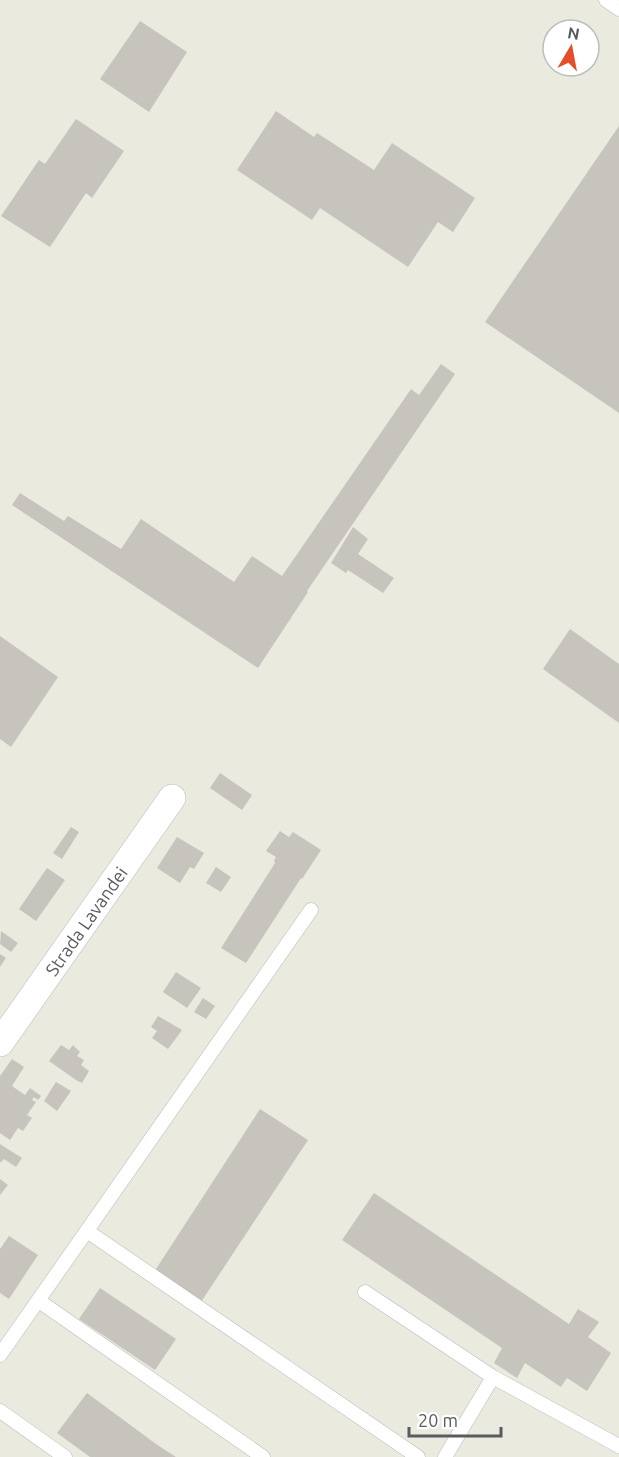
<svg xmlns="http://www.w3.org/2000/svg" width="619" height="1457" font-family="Ubuntu,sans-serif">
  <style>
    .building { fill: #c6c4bd }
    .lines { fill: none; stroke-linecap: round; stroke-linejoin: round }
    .service-casing { stroke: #b7b9be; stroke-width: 15 }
    .minor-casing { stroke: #b7b9be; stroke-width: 28 }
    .service { stroke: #fff; stroke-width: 14 }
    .minor { stroke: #fff; stroke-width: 27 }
    .labels { text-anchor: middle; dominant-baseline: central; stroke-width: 4.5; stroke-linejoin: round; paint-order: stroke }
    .street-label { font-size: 18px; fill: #585b60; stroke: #fff }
  </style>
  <rect width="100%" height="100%" fill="#ebeadf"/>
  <path class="building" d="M 140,21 L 187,52 L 149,112 L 100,79 Z
    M 276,111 L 314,137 L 317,133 L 374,170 L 392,143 L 475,198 L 453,232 L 438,222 L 408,267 L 320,208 L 312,220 L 237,170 Z
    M 76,119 L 124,151 L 92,198 L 86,193 L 50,247 L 1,216 L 39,160 L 45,164 Z
    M 619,126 L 619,413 L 485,322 Z
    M 441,364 L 455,374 L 307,591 L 308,592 L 258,668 L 12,505 L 20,493 L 64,521 L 68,516 L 121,549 L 141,519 L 234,582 L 252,556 L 282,576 L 411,389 L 419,395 Z
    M 353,527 L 368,539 L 358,554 L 394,578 L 383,593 L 348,570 L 346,573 L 331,563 Z
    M 570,629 L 619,664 L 619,723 L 543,669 Z
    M 0,636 L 58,677 L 11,747 L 0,739 Z
    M 220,773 L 252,795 L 242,810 L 210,788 Z
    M 71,827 L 79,832 L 62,859 L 53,853 Z
    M 280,831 L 289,837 L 293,832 L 321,850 L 302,879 L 301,878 L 246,963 L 221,948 L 275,863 L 274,861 L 276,857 L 266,851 Z
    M 177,837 L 204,853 L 194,869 L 190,867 L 180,883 L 157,868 Z
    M 216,867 L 231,877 L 221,892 L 206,883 Z
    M 47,868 L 65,880 L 36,921 L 19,909 Z
    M 1,931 L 18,943 L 11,952 L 0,944 Z
    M 0,954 L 6,958 L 0,967 Z
    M 176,972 L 201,988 L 187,1008 L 163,992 Z
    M 203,998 L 215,1006 L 206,1019 L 194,1012 Z
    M 158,1016 L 182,1030 L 168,1049 L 152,1038 L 157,1031 L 151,1027 Z
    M 61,1045 L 69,1050 L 73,1045 L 80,1052 L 77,1056 L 84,1060 L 81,1065 L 89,1071 L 82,1083 L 76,1080 L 49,1061 Z
    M 12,1059 L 24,1067 L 12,1086 L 25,1095 L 30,1088 L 41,1096 L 38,1100 L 34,1097 L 32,1100 L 36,1102 L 27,1115 L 32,1118 L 23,1131 L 18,1128 L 10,1140 L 0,1133 L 0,1076 Z
    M 56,1082 L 71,1091 L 57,1111 L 44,1101 Z
    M 260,1109 L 308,1140 L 201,1302 L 154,1272 Z
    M 0,1144 L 22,1158 L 16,1167 L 4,1159 L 0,1163 Z
    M 0,1179 L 8,1185 L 0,1195 Z
    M 374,1193 L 569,1324 L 578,1309 L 599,1322 L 588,1337 L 611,1353 L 587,1391 L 567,1378 L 561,1387 L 525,1363 L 517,1378 L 494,1363 L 502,1348 L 342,1240 Z
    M 9,1236 L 38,1255 L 9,1299 L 0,1293 L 0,1249 Z
    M 100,1288 L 176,1339 L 155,1370 L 79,1319 Z
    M 87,1393 L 156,1444 L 176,1457 L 90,1457 L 57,1433 Z"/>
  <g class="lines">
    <defs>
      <path id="service" d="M 606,0 L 619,9
        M 87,1231 L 418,1457
        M 365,1292 L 493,1377 L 619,1446
        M 39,1301 L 263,1457
        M 0,1355 L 311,910
        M 0,1411 L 65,1457
        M 445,1457 L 493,1377"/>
      <path id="minor" d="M 0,1043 L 172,798"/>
    </defs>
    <use href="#service" class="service-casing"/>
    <use href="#minor" class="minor-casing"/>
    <use href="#service" class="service"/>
    <use href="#minor" class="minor"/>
  </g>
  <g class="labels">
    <g class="street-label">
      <text transform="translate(86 921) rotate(-55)">Strada Lavandei</text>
    </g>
  </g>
  <g transform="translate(571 48) rotate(10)"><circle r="28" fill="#ffffff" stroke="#bcbdbf" stroke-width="1.5"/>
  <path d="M0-4.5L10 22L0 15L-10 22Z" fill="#e54e2b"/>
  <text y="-9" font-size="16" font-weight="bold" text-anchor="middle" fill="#585b60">N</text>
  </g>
  <path d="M409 1427v9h92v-9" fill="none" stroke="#585b60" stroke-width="3"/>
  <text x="418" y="1427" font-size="18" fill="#585b60" stroke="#ffffff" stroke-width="4.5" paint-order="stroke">20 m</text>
</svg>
